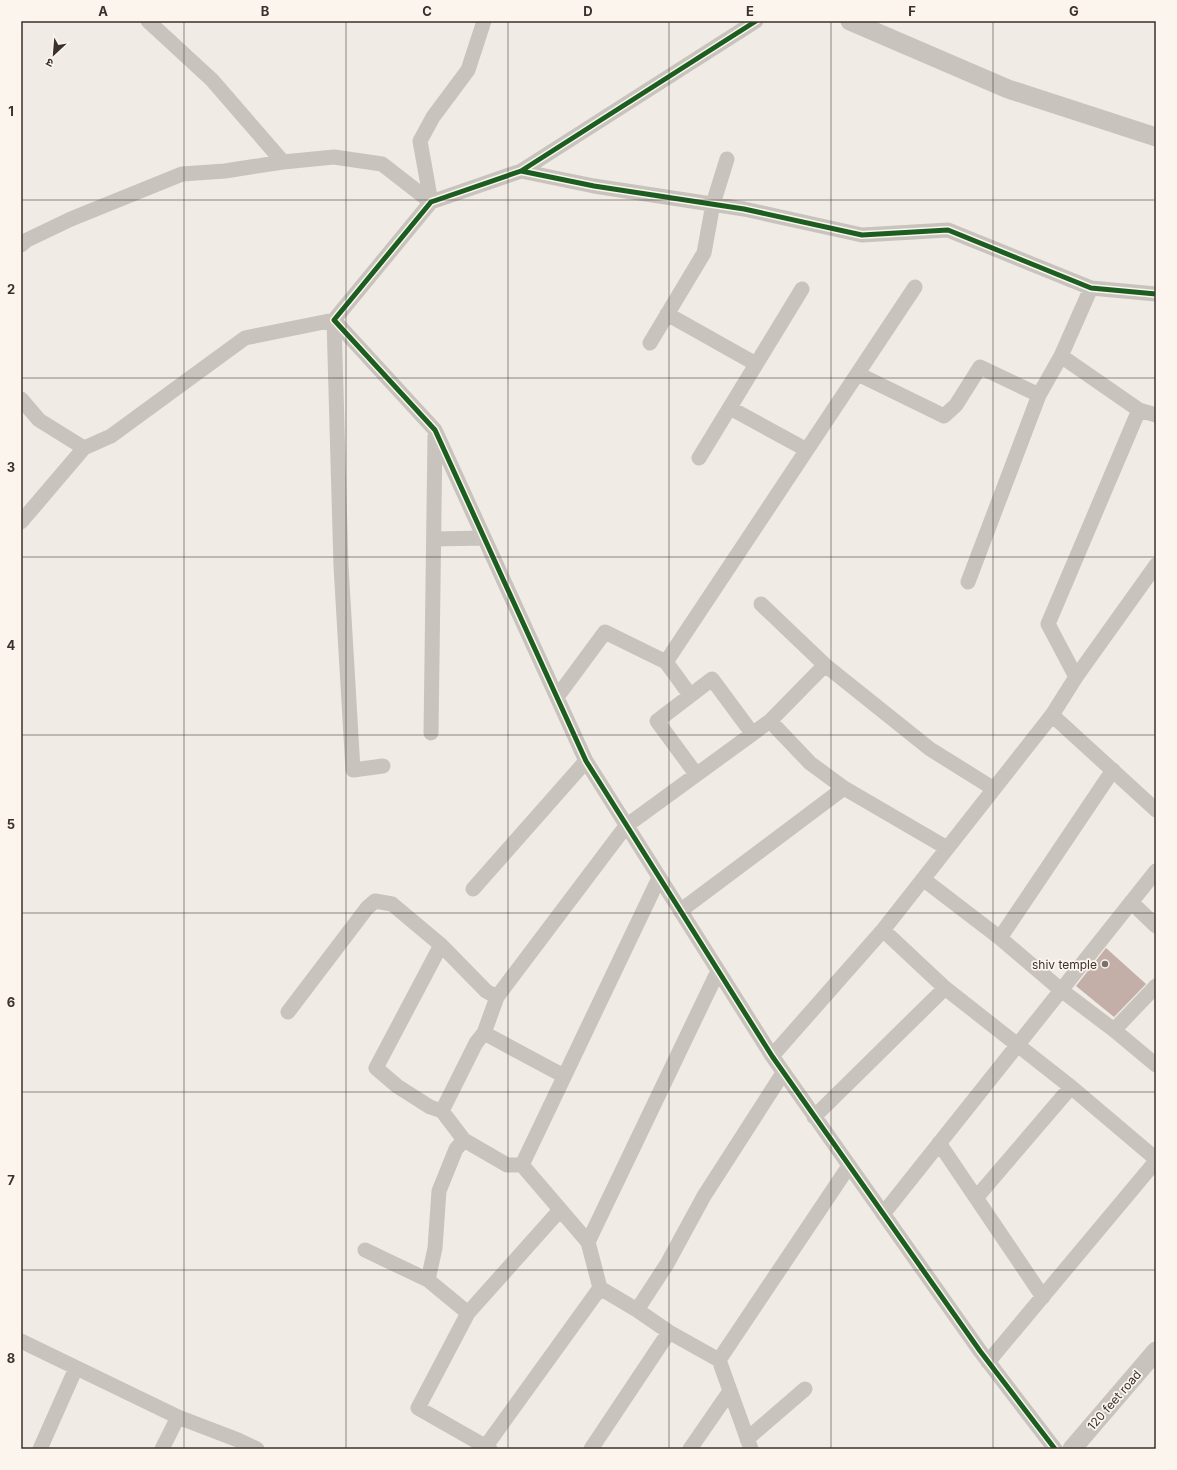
<svg xmlns="http://www.w3.org/2000/svg" width="1177" height="1470" font-family="Inter,'Noto Sans Devanagari',sans-serif">
  <style>
    .building { fill: #c3afa7 }
    .lines { fill: none; stroke-linecap: round; stroke-linejoin: round }
    .minor { stroke: #c9c3be; stroke-width: 15 }
    .tertiary { stroke: #c9c3be; stroke-width: 19 }
    .cycleway-casing { stroke: #fbf5ee; stroke-width: 8 }
    .cycleway { stroke: #1b5e20; stroke-width: 5 }
    .grid { fill: none; stroke: #3b302b; stroke-width: 1; stroke-opacity: 0.55 }
    .poi-dot { fill: #7a716c; stroke: #fbf5ee; stroke-width: 1.5 }
    .labels { text-anchor: middle; dominant-baseline: central; stroke-width: 3.5; stroke-linejoin: round; paint-order: stroke }
    .poi-label { font-size: 12px; fill: #3b302b; stroke: #fbf5ee; text-anchor: end }
    .street-label { font-size: 12px; fill: #3b302b; stroke: #fbf5ee }
    .neatline { fill: none; stroke: #3b302b; stroke-width: 1.5 }
    .grid-label { font-size: 13px; text-anchor: middle; font-weight: bold; fill: #3b302b }
  </style>
  <rect width="100%" height="100%" fill="#f0ebe5"/>
  <path class="building" d="M 1106,948 L 1146,984 L 1114,1017 L 1076,986 Z"/>
  <g class="lines">
    <path class="minor" d="M 148,21 L 212,80 L 283,162
      M 756,21 L 521,171 L 594,186 L 744,209 L 862,235 L 948,230 L 1091,288 L 1156,294
      M 521,171 L 431,202 L 334,320 L 435,430 L 586,761 L 772,1056 L 980,1351 L 1055,1449
      M 21,245 L 27,240 L 71,219 L 182,174 L 225,171 L 283,162 L 334,157 L 382,164 L 431,202 L 420,141 L 433,117 L 468,70 L 484,21
      M 1091,288 L 1061,356 L 1139,410 L 1156,415
      M 667,314 L 756,364
      M 650,343 L 704,253 L 713,204 L 727,159
      M 858,374 L 944,416 L 956,405 L 980,367 L 1039,395
      M 21,399 L 39,420 L 84,448
      M 730,408 L 807,450
      M 699,458 L 802,289
      M 21,522 L 84,448 L 111,436 L 245,338 L 334,320 L 341,566 L 353,770 L 383,766
      M 434,539 L 484,538
      M 968,582 L 1039,395 L 1061,356
      M 761,604 L 825,665 L 770,721
      M 666,662 L 690,695
      M 825,665 L 930,749 L 994,789
      M 1076,677 L 1156,565
      M 557,697 L 605,632 L 666,662 L 915,287
      M 1052,715 L 1076,677 L 1048,624 L 1139,410
      M 431,733 L 435,436
      M 696,774 L 657,721 L 712,679 L 752,733
      M 923,879 L 1000,938 L 1061,990 L 1114,1030 L 1156,1065
      M 473,889 L 586,761
      M 1131,902 L 1156,926
      M 680,911 L 844,788 L 947,848
      M 883,930 L 945,988 L 1071,1087 L 1156,1159
      M 1000,938 L 1113,770
      M 441,945 L 376,1068 L 397,1086 L 430,1107 L 442,1111 L 464,1140 L 507,1165 L 522,1165
      M 718,971 L 588,1242 L 600,1288 L 637,1310 L 669,1332 L 719,1360
      M 288,1012 L 367,908 L 375,901 L 392,904 L 441,945 L 486,991 L 497,997
      M 1114,1030 L 1156,986
      M 484,1033 L 564,1076
      M 772,1056 L 883,930 L 1052,715 L 1156,810
      M 442,1111 L 476,1043 L 484,1033 L 497,997 L 626,826 L 770,721 L 810,763 L 844,788
      M 814,1117 L 945,988
      M 939,1143 L 1043,1297
      M 976,1198 L 1071,1087
      M 883,1214 L 1156,871
      M 588,1242 L 522,1165 L 659,878
      M 365,1250 L 428,1280 L 468,1313 L 560,1210
      M 428,1280 L 435,1248 L 439,1191 L 456,1149 L 464,1140
      M 637,1310 L 667,1264 L 704,1196 L 783,1073
      M 468,1313 L 418,1408 L 490,1449
      M 21,1341 L 178,1417 L 162,1449
      M 988,1362 L 1156,1161
      M 178,1417 L 238,1440 L 257,1449
      M 747,1439 L 805,1389
      M 486,1446 L 600,1288
      M 40,1449 L 76,1368
      M 591,1449 L 669,1332
      M 690,1449 L 730,1391
      M 751,1449 L 719,1360 L 849,1166"/>
    <path class="tertiary" d="M 850,21 L 1008,89 L 1156,137
      M 1072,1449 L 1156,1351"/>
    <defs>
      <path id="cycleway" d="M 756,21 L 521,171 L 594,186 L 744,209 L 862,235 L 948,230 L 1091,288 L 1156,294
        M 521,171 L 431,202 L 334,320 L 435,430 L 586,761 L 772,1056 L 980,1351 L 1055,1449"/>
    </defs>
    <use href="#cycleway" class="cycleway-casing"/>
    <use href="#cycleway" class="cycleway"/>
  </g>
  <path class="grid" d="M 184,21 L 184,1449M 346,21 L 346,1449M 508,21 L 508,1449M 669,21 L 669,1449M 831,21 L 831,1449M 993,21 L 993,1449M 21,200 L 1156,200M 21,378 L 1156,378M 21,557 L 1156,557M 21,735 L 1156,735M 21,913 L 1156,913M 21,1092 L 1156,1092M 21,1270 L 1156,1270"/>
  <circle class="poi-dot" cx="1105" cy="964" r="4"/>
  <g class="labels">
    <g class="poi-label">
      <text x="1097" y="964">shiv temple</text>
    </g>
    <g class="street-label">
      <text transform="translate(1114 1400) rotate(-49)">120 feet road</text>
    </g>
  </g>
  <rect width="1177" height="1470" fill="none" stroke="#fbf5ee" stroke-width="44"/>
  <g transform="translate(54 54) rotate(206)" stroke="#fbf5ee" stroke-width="3" paint-order="stroke">
  <path d="M0-3L7 15L0 10L-7 15Z" fill="#3b302b"/>
  <text y="-6" font-size="11" font-weight="bold" text-anchor="middle" fill="#3b302b">उ</text>
  </g>
  <rect x="22" y="22" width="1133" height="1426" class="neatline"/>
  <g class="grid-label">
    <text x="103" y="16">A</text>
    <text x="265" y="16">B</text>
    <text x="427" y="16">C</text>
    <text x="588" y="16">D</text>
    <text x="750" y="16">E</text>
    <text x="912" y="16">F</text>
    <text x="1074" y="16">G</text>
    <text x="11" y="116">1</text>
    <text x="11" y="294">2</text>
    <text x="11" y="472">3</text>
    <text x="11" y="650">4</text>
    <text x="11" y="829">5</text>
    <text x="11" y="1007">6</text>
    <text x="11" y="1185">7</text>
    <text x="11" y="1363">8</text>
  </g>
</svg>
